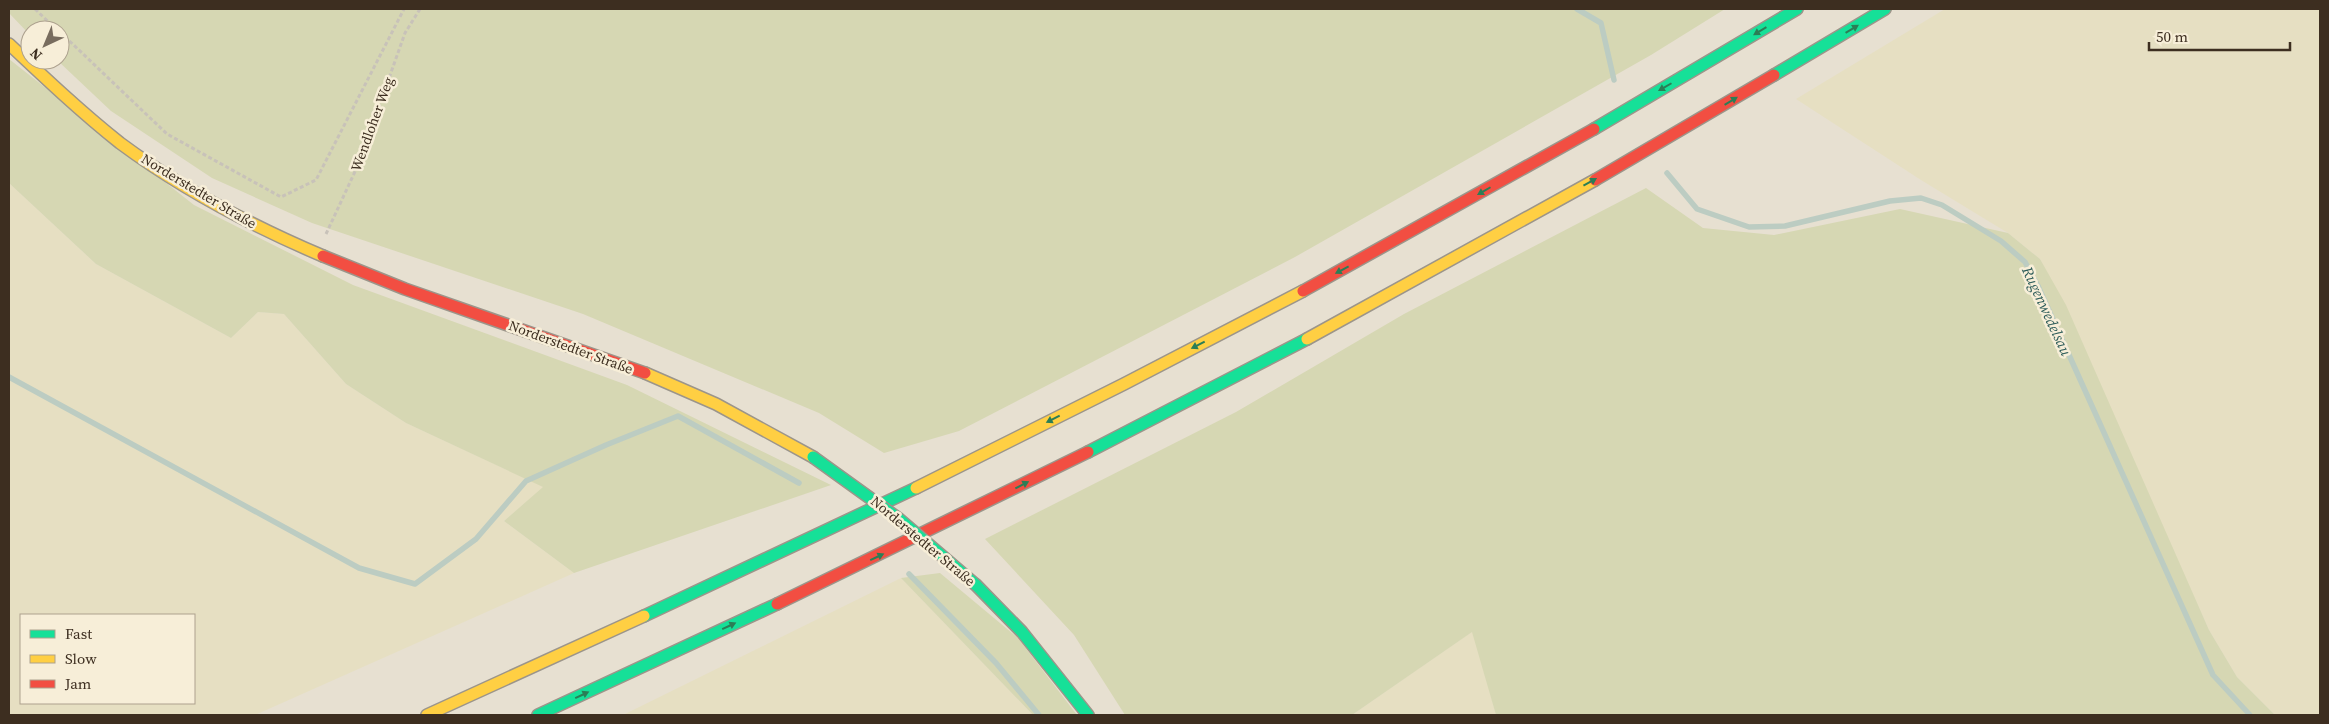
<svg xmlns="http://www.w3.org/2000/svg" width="2329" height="724" font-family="'Source Serif 4',serif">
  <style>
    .farmland { fill: #e6dfc2; fill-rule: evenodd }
    .green { fill: #d6d7b3 }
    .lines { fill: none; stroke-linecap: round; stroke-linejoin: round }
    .stream { stroke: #bcccc2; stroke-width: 5.5 }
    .fast-casing { stroke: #9c958a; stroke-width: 14 }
    .slow-casing { stroke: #9c958a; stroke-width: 14 }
    .jam-casing { stroke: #9c958a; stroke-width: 14 }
    .path { stroke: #c8c2b9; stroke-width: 3; stroke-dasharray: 4 2.5; stroke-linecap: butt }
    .fast { stroke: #16e098; stroke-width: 11 }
    .slow { stroke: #ffcf43; stroke-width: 11 }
    .jam { stroke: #f24e42; stroke-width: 11 }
    .fast-bridge-casing { stroke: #9c958a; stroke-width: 14; stroke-linecap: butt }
    .fast-bridge { stroke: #16e098; stroke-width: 11 }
    .oneway { fill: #2b7e56 }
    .labels { text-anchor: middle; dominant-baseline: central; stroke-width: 5; stroke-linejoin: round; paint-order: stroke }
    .street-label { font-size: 14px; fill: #3d2e20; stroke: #f7eed8 }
    .water-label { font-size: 15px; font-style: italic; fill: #2f5d5a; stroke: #f7eed8 }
  </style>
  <rect width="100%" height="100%" fill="#e7e0d1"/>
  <path class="farmland" d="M 1945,9 L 2320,9 L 2320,715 L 2275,715 L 2237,677 L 2209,630 L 2040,259 L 2008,233 L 1921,180 L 1796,99 Z
    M 9,183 L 96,264 L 231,338 L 258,312 L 284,314 L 346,384 L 406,423 L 544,487 L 504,521 L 574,573 L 255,715 L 9,715 ZM 21,615 L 194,615 L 194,703 L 21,703 Z
    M 901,578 L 1033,715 L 623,715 Z
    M 1473,631 L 1496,715 L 1352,715 Z"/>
  <path class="green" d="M 9,9 L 1725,9 L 1651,55 L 1295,257 L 959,431 L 884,453 L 819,413 L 583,314 L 312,223 L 212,178 L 111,111 L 57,60 L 60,60 L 60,30 L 30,30 L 30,35 L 9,13 Z
    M 9,59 L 194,205 L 353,285 L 627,385 L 831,485 L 574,573 L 504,521 L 543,487 L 406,423 L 346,384 L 284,314 L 258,312 L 231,338 L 96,264 L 9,183 Z
    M 1646,188 L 1703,228 L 1774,235 L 1900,209 L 2008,233 L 2040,259 L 2066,305 L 2209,630 L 2237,677 L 2275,715 L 1496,715 L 1472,632 L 1352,715 L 1125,715 L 1074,635 L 985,539 L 1236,412 L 1404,314 Z
    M 940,573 L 1018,638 L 1077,715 L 1033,715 L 901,578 Z"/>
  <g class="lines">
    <path class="stream" d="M 1577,9 L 1601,23 L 1614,80
      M 1667,173 L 1697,209 L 1749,227 L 1785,226 L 1890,201 L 1921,198 L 1942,205 L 2001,241 L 2025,262 L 2038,286 L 2213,675 L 2250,715
      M 9,377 L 359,568 L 415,584 L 476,539 L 526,481 L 606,445 L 678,416 L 799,483
      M 909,574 L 996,663 L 1039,715"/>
    <defs>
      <path id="fast" d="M 1774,75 L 1885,9
        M 1594,129 L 1797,9
        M 1088,452 L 1307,339
        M 976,585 L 1022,632 L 1088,715
        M 644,616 L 916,488
        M 538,715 L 777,604"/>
      <path id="slow" d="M 9,44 C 45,78 81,112 120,143 C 182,189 252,226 323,256
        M 1307,339 L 1595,180
        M 645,373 L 716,404 L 813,457
        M 916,488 L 1124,384 L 1303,291
        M 427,715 L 644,616"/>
      <path id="jam" d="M 1595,180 L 1774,75
        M 323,256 L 405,289 L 645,373
        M 1303,291 L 1594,129
        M 777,604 L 1088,452"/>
    </defs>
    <use href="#fast" class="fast-casing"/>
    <use href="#slow" class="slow-casing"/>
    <use href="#jam" class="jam-casing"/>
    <path class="path" d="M 35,9 L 57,30
      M 60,32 L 167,134 L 281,197 L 316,180 L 404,9
      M 326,234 L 359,163 L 405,33 L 420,9"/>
    <use href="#fast" class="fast"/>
    <use href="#slow" class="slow"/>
    <use href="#jam" class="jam"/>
    <defs>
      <path id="fast-bridge" d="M 813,457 L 899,519 L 976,585"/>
    </defs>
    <use href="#fast-bridge" class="fast-bridge-casing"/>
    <use href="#fast-bridge" class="fast-bridge"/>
  </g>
  <defs><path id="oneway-solid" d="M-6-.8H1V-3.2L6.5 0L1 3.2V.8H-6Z" transform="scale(1.25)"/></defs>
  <g class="oneway">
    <use href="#oneway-solid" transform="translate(1852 29) rotate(-31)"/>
    <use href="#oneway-solid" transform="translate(1760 31) rotate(149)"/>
    <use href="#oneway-solid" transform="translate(1665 87) rotate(150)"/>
    <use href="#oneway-solid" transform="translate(1731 101) rotate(-31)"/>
    <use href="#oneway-solid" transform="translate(1590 182) rotate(-29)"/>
    <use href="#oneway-solid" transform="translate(1484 191) rotate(150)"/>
    <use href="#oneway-solid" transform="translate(1342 270) rotate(152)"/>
    <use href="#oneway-solid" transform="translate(1198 345) rotate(153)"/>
    <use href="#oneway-solid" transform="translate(1053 419) rotate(153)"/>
    <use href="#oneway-solid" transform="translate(1022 485) rotate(-27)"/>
    <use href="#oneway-solid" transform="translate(877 557) rotate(-25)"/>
    <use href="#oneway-solid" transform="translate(729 626) rotate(-25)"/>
    <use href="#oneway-solid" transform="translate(582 695) rotate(-25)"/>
  </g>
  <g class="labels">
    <g class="street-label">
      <text transform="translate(372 124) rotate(-70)">Wendloher Weg</text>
      <text transform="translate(199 191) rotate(31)">Norderstedter Straße</text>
      <text transform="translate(571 347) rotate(20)">Norderstedter Straße</text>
      <text transform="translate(923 541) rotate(40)">Norderstedter Straße</text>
    </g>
    <g class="water-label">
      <text transform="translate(2047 311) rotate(65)">Rugenwedelsau</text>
    </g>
  </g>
  <rect width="2329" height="724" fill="none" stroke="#3d2e20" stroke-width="20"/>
  <rect x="20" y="614" width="175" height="90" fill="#f7eed8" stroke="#ada18e"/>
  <rect x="30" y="630" width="25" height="8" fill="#16e098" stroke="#ada18e"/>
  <text x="65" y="639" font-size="15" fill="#3d2e20">Fast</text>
  <rect x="30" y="655" width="25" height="8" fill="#ffcf43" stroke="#ada18e"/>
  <text x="65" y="664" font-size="15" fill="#3d2e20">Slow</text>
  <rect x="30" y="680" width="25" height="8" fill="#f24e42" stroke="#ada18e"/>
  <text x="65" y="689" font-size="15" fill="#3d2e20">Jam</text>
  <g transform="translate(45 45) rotate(224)"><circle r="24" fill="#f7eed8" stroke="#ada18e"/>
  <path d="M0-4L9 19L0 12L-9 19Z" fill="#786c5e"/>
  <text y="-8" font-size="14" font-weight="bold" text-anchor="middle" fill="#3d2e20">N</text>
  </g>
  <path d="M2149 42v8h141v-8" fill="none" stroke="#3d2e20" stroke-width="2.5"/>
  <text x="2156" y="42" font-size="15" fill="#3d2e20" stroke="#f7eed8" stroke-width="4" paint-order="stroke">50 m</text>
</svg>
